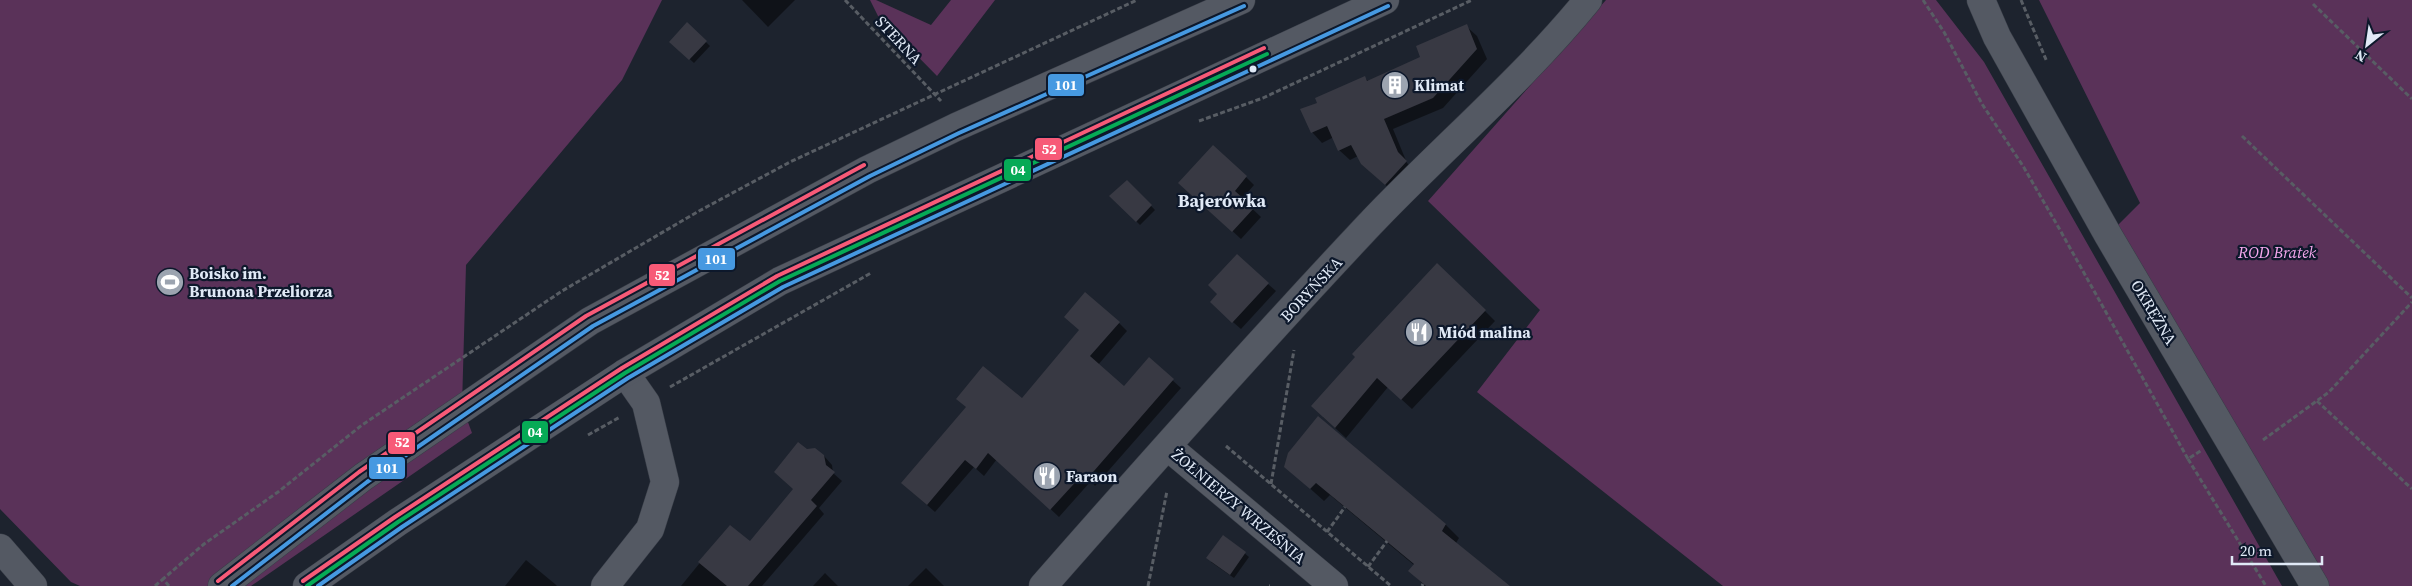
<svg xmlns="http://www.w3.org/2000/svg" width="2412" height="586" font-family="'Source Serif 4',serif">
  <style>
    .green { fill: #5a3259 }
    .shadow { fill: #0007 }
    .building { fill: #383943 }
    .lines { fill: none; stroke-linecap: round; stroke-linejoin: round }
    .minor-casing { stroke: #383d47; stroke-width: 29 }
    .tertiary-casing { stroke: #383d47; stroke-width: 29 }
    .path { stroke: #585d64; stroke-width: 3; stroke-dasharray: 5 2.5; stroke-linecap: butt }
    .minor { stroke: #545963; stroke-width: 28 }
    .tertiary { stroke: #545963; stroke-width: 28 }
    .bus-1-casing { stroke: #0d182b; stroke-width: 8 }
    .bus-2-casing { stroke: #0d182b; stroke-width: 8 }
    .bus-3-casing { stroke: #0d182b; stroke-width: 8 }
    .bus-1 { stroke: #06aa56; stroke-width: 4 }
    .bus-2 { stroke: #4699e1; stroke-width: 4 }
    .bus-3 { stroke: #f75a77; stroke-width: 4 }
    .bus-dot { fill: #e0e9f6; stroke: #0d182b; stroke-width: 2 }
    .labels { text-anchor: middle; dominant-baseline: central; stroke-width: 4.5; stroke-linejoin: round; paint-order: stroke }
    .street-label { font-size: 16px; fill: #e0e9f6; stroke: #0d182b }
    .poi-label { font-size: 16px; font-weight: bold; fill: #e0e9f6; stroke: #0d182b; text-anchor: start }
    .park-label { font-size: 16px; font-style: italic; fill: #f5a7ed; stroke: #0d182b }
    .neighbourhood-label { font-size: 18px; font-weight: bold; fill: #e0e9f6; stroke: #0d182b }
    .line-badge { stroke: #0d182b; stroke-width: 2 }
    .badge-label { font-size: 14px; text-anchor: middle; font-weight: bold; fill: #fff }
  </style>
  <rect width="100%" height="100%" fill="#1d232e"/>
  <path class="green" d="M 0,0 L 662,0 L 622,80 L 466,265 L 462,406 L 472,433 L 251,586 L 80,586 L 71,582 L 0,509 Z
    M 870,0 L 876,0 L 931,25 L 951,0 L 995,0 L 937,76 L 878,16 Z
    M 1606,0 L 1936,0 L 1984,62 L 2282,586 L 1723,586 L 1477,392 L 1540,310 L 1428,201 Z
    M 2039,0 L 2412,0 L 2412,586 L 2315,586 L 2108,235 L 2140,203 Z"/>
  <path class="shadow" d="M 742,0 L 795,0 L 768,27 Z
    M 687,24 L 710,46 L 694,63 L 671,42 Z
    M 1466,26 L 1477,36 L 1487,59 L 1443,108 L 1393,129 L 1407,163 L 1416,172 L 1396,194 L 1373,174 L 1358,156 L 1350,160 L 1339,150 L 1334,137 L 1322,143 L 1312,132 L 1318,103 L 1365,78 L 1369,82 L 1422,58 Z
    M 1246,177 L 1254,185 L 1242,199 L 1261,217 L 1241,239 L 1188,190 Z
    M 1127,181 L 1155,210 L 1140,225 L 1111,196 Z
    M 1268,284 L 1276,291 L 1241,329 L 1219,310 Z
    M 1485,311 L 1495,321 L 1412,409 L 1388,387 L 1346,438 L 1323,417 L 1356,357 Z
    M 1119,323 L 1127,331 L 1098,365 L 1124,388 L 1149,359 L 1181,388 L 1095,486 L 1091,481 L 1059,517 L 997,459 L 984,476 L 974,467 L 935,512 L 911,491 Z
    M 807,451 L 824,456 L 832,465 L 833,473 L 842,481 L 819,508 L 824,514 L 762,586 L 681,586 L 730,526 L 750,543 L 794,489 Z
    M 1286,467 L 1446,525 L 1459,538 L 1456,543 L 1508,586 L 1425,586 L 1410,571 L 1414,565 L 1330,495 L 1324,501 Z
    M 1224,536 L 1249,557 L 1234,578 L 1211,562 Z
    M 526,560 L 555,584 L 557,586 L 505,586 Z
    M 926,568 L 944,586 L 908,586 Z
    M 825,573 L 838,586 L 813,586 Z"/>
  <path class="building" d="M 687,22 L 707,41 L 689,60 L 669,42 Z
    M 1467,24 L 1477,49 L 1433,98 L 1384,119 L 1398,152 L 1407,161 L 1385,185 L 1361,164 L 1351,145 L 1338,151 L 1327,126 L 1311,133 L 1300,109 L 1317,103 L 1315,98 L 1365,76 L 1367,81 L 1420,57 L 1416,46 Z
    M 1213,145 L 1247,176 L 1235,191 L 1254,208 L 1232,232 L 1178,183 Z
    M 1127,180 L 1152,205 L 1136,222 L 1109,196 Z
    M 1237,254 L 1269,283 L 1232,323 L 1210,302 L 1217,294 L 1208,285 Z
    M 1437,263 L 1486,310 L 1401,400 L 1377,378 L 1335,428 L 1311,406 L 1355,357 L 1352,354 Z
    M 1085,292 L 1120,322 L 1090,356 L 1124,386 L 1149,357 L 1174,379 L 1087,479 L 1082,475 L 1050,510 L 988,453 L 976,469 L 965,460 L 927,505 L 901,483 L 966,407 L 956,399 L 983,366 L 1022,398 L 1079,330 L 1064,317 Z
    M 1318,416 L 1446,524 L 1442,531 L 1510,586 L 1426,586 L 1408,571 L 1414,564 L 1316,483 L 1310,489 L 1284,467 L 1288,453 Z
    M 798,442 L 807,449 L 815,448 L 824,455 L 826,465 L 835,472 L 811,500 L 817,506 L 748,586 L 727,586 L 698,562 L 730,525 L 750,541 L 793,489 L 774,472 Z
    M 1223,535 L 1246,552 L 1230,575 L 1206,558 Z"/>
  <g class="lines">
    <defs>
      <path id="minor" d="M 1167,446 L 1334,586
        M 0,548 L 33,586
        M 605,586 L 650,529 L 665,482 L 646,403 L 625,373
        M 1043,586 C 1150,464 1258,343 1369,225 C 1441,149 1522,81 1588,0"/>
      <path id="tertiary" d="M 1981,0 L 1997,37 L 2108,235 L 2315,586
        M 222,586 L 363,477 L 590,321 L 867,170 L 956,127 L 1241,0
        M 307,586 L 398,522 L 625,373 L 780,281 L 1385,0"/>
    </defs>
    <use href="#minor" class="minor-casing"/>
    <use href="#tertiary" class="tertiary-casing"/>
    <path class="path" d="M 845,0 L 941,101
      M 1923,0 L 1944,32 L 1982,104 L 2023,166 L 2060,230 L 2188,459 L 2202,450
      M 2021,0 L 2047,62
      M 2313,4 L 2412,99
      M 1199,121 L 1263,98 L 1472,0
      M 2242,136 L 2412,298
      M 670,387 L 871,273
      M 2317,401 L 2412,489
      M 588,435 L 620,417
      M 2263,440 L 2329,392 L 2412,302
      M 1226,446 L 1391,586
      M 2188,459 L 2266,586
      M 1271,484 L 1294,350
      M 1327,532 L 1345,507
      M 1368,567 L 1387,541
      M 155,586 L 163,579
      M 169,586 L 163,579 L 204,544 L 278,492 L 362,425 L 562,291 L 699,211 L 790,162 L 1137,0
      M 1148,586 L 1167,491
      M 1269,586 L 1270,586
      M 1422,586 L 1423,584"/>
    <use href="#minor" class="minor"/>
    <use href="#tertiary" class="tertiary"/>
    <defs>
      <path id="bus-1" d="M 307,586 L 398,522 L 625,373 L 780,281 L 1267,54"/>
      <path id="bus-2" d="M 232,586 L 367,482 L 593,326 L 870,176 L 959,133 L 1244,6
        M 318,586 L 402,527 L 628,378 L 783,287 L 1388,6"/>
      <path id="bus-3" d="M 218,581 L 359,472 L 586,316 L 864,165
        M 303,581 L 395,517 L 622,368 L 777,276 L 1264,48"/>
    </defs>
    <use href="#bus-1" class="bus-1-casing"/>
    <use href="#bus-2" class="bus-2-casing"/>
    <use href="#bus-3" class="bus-3-casing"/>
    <use href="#bus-1" class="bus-1"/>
    <use href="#bus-2" class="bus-2"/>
    <use href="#bus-3" class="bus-3"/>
  </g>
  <defs>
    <symbol id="building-disc" viewBox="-11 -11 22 22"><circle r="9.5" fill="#9ca4b0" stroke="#0d182b"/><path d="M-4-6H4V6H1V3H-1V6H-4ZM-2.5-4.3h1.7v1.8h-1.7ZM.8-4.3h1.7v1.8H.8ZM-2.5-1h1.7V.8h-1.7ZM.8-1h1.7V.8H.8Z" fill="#fff"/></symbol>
    <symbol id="stadium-disc" viewBox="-11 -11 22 22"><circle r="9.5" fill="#9ca4b0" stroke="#0d182b"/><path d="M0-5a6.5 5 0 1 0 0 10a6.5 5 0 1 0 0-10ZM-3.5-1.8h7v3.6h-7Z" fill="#fff"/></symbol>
    <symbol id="restaurant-disc" viewBox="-11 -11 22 22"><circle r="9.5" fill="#9ca4b0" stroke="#0d182b"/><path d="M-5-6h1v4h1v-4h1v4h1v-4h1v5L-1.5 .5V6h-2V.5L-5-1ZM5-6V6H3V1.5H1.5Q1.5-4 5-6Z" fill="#fff"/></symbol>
  </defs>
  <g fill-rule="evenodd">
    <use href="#building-disc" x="1379" y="69" width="32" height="32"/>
    <use href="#stadium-disc" x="154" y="266" width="32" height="32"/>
    <use href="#restaurant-disc" x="1403" y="316" width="32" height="32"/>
    <use href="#restaurant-disc" x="1031" y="460" width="32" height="32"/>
  </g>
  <circle class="bus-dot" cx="1253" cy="69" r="4.5"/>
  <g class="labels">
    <g class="street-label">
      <text transform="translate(899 40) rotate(47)">STERNA</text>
      <text transform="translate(1311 289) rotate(-47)">BORYŃSKA</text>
      <text transform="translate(2154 312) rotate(59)">OKRĘŻNA</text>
      <text transform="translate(1239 506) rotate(40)">ŻOŁNIERZY WRZEŚNIA</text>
    </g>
    <g class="poi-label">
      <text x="1414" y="85">Klimat</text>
      <text x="189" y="273">Boisko im.<tspan x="189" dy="18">Brunona Przeliorza</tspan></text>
      <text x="1438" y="332">Miód malina</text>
      <text x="1066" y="476">Faraon</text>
    </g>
    <g class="park-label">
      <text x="2277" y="252">ROD Bratek</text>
    </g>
    <g class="neighbourhood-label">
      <text x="1222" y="200">Bajerówka</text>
    </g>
  </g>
  <g class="line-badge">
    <rect x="1047" y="73" width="38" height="24" rx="5" fill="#4699e1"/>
    <rect x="1034" y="137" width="29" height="24" rx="5" fill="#f75a77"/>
    <rect x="1003" y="158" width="29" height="24" rx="5" fill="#06aa56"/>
    <rect x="697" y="247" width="39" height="24" rx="5" fill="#4699e1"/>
    <rect x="648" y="263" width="28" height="24" rx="5" fill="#f75a77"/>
    <rect x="521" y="420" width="28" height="24" rx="5" fill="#06aa56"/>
    <rect x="387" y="431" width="29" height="24" rx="5" fill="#f75a77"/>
    <rect x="368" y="456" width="38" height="24" rx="5" fill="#4699e1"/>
  </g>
  <g class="badge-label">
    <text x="1066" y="90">101</text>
    <text x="1049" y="154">52</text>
    <text x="1018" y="175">04</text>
    <text x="716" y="264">101</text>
    <text x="662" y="280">52</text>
    <text x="535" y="437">04</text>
    <text x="402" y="447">52</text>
    <text x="387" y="473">101</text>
  </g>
  <g transform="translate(2367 45) rotate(210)" stroke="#0d182b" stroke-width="4" paint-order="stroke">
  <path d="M0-4L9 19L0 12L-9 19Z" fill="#e0e9f6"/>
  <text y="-8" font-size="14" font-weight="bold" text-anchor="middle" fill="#e0e9f6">N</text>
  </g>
  <path d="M2232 556v8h90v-8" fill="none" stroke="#e0e9f6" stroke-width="2.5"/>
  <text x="2240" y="556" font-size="15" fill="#e0e9f6" stroke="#0d182b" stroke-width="4" paint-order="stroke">20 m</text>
</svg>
